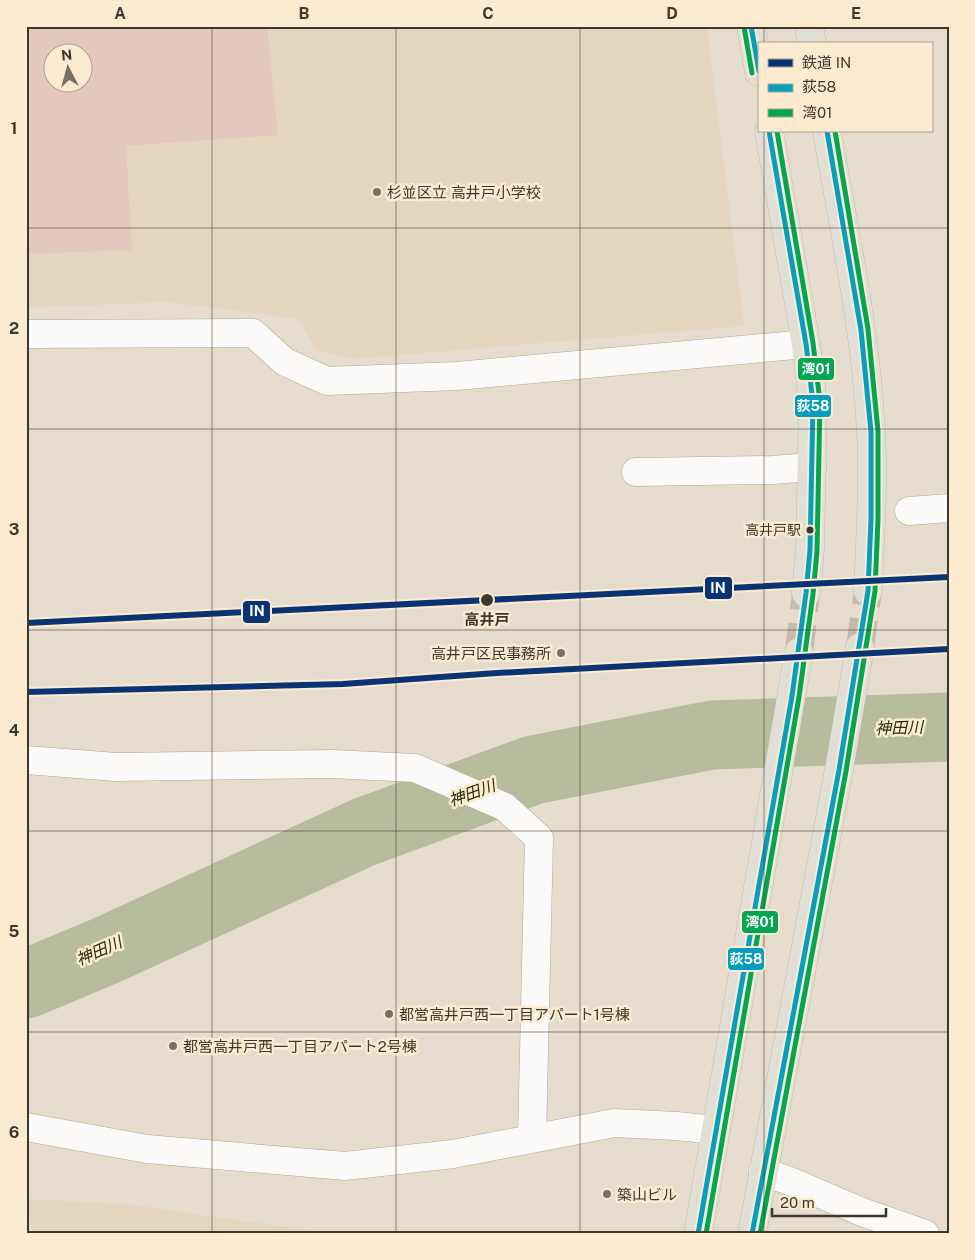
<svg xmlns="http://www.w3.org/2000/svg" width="975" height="1260" font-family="'Public Sans','Noto Sans JP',sans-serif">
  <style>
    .built { fill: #e6d5be; fill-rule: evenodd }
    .green { fill: #e4c8bc; fill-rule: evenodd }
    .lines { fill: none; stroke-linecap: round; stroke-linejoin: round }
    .river { stroke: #b6bc9c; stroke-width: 69 }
    .major-tunnel { stroke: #c4bbae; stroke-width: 28; stroke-dasharray: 28 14; stroke-linecap: butt }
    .minor-casing { stroke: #afa89d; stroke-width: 29 }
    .major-casing { stroke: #c0bbb4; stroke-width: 29 }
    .minor { stroke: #fbfaf8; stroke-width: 28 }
    .major { stroke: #e1ded6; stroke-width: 28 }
    .bus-1-casing { stroke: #fcead1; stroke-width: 9 }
    .bus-2-casing { stroke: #fcead1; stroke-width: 9 }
    .bus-1 { stroke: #069ebe; stroke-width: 5 }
    .bus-2 { stroke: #00a651; stroke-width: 5 }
    .rail-1-casing { stroke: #fcead1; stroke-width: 10 }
    .rail-1 { stroke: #083476; stroke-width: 6 }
    .grid { fill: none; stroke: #3e372d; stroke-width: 1; stroke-opacity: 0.55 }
    .poi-dot { fill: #787165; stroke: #fcead1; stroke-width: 2 }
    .bus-dot { fill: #3e372d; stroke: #fcead1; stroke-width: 2 }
    .labels { text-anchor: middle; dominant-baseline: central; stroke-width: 5; stroke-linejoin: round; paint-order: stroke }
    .bus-label { font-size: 14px; fill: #3e372d; stroke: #fcead1; text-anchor: end }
    .poi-label { font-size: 15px; fill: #3e372d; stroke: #fcead1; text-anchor: start }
    .stop-label { font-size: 15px; font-weight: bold; fill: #3e372d; stroke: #fcead1 }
    .water-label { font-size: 16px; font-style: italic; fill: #252f00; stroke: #fcead1 }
    .line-badge { stroke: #fcead1; stroke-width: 2 }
    .badge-label { font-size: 14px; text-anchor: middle; font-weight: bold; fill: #fff }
    .neatline { fill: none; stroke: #3e372d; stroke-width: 2 }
    .grid-label { font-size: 16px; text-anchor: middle; font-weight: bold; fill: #3e372d }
  </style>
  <rect width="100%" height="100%" fill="#e5dcce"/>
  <path class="built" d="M 26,26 L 707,26 L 744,326 L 352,359 L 317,351 L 298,319 L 166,302 L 26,308 ZM 52,52 L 82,52 L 82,82 L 52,82 Z
    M 26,1199 L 126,1204 L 335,1234 L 33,1234 Z"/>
  <path class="green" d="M 26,26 L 267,26 L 278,135 L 126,146 L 132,250 L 26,254 ZM 52,52 L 82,52 L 82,82 L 52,82 Z"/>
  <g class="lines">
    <path class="river" d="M 26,984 L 105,951 L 364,832 L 533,770 L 712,735 L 949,727"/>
    <path class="major-tunnel" d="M 860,647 L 868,591
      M 799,652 L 806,593"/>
    <defs>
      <path id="minor" d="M 26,334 L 253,333 L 285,362 L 327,381 L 457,376 L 806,344
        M 636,472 L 772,470 L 812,467
        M 909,511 L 949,508
        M 26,760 L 116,767 L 332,764 L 415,768 L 505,807 L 539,838 L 532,1138
        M 26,1127 L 147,1149 L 345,1166 L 453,1154 L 614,1123 L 676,1126 L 716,1130
        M 763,1172 L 790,1181 L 862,1212 L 925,1234"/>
      <path id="major" d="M 751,26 L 759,72
        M 809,26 L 812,44
        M 769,131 L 806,344 L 813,403 L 810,550 L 806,593
        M 827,131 C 844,231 866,330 871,431 C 874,484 870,538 868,591
        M 698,1234 L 799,652
        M 752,1234 L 839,770 L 860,647"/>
    </defs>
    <use href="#minor" class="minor-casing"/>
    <use href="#major" class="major-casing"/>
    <use href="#minor" class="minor"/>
    <use href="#major" class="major"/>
    <defs>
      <path id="bus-1" d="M 751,26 L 759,71
        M 698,1234 L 792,696 L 806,593 L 810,550 L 813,403 L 806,344 L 769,131
        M 752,1234 L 839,770 L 868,591 L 871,519 L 871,432 L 861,330 L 827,131"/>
      <path id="bus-2" d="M 744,27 L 752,73
        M 706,1234 L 799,697 L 813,594 L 817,551 L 820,402 L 813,343 L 777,131
        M 760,1234 L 846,771 L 875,591 L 878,519 L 878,431 L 868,329 L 835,131"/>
    </defs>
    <use href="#bus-1" class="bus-1-casing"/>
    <use href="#bus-2" class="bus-2-casing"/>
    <use href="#bus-1" class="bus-1"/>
    <use href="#bus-2" class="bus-2"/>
    <defs>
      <path id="rail-1" d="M 26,623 L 949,577
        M 26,692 L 343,684 L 497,673 L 949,649"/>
    </defs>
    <use href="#rail-1" class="rail-1-casing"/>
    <use href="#rail-1" class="rail-1"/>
  </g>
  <path class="grid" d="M 212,26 L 212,1234M 396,26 L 396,1234M 580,26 L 580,1234M 764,26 L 764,44M 764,131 L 764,1234M 26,228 L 949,228M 26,429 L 949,429M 26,630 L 949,630M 26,831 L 949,831M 26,1032 L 949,1032"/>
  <g class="poi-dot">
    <circle cx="377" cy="192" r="5"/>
    <circle cx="561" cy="653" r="5"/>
    <circle cx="389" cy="1014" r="5"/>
    <circle cx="173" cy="1046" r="5"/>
    <circle cx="607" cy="1194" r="5"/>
  </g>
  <g class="bus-dot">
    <circle cx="810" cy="530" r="4.5"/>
    <circle cx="487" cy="600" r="7"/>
  </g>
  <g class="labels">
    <g class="bus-label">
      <text x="801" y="530">高井戸駅</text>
    </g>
    <g class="poi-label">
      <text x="387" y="192">杉並区立 高井戸小学校</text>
      <text x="551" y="653" text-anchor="end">高井戸区民事務所</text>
      <text x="399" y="1014">都営高井戸西一丁目アパート1号棟</text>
      <text x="183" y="1046">都営高井戸西一丁目アパート2号棟</text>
      <text x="617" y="1194">築山ビル</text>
    </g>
    <g class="stop-label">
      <text x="487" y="619">高井戸</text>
    </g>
    <g class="water-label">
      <text transform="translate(899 728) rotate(-2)">神田川</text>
      <text transform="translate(472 793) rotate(-20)">神田川</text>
      <text transform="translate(99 951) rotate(-24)">神田川</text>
    </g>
  </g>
  <g class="line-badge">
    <rect x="797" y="357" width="38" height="24" rx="5" fill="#00a651"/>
    <rect x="794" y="394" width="38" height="24" rx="5" fill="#069ebe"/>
    <rect x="704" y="576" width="29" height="24" rx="5" fill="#083476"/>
    <rect x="242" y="600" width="29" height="24" rx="5" fill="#083476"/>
    <rect x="741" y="910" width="38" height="24" rx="5" fill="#00a651"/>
    <rect x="727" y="947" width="38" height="24" rx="5" fill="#069ebe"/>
  </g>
  <g class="badge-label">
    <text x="816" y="374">湾01</text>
    <text x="813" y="411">荻58</text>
    <text x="718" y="593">IN</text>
    <text x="257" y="616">IN</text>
    <text x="760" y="927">湾01</text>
    <text x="746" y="964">荻58</text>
  </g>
  <rect width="975" height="1260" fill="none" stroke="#fcead1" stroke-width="55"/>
  <rect x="758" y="42" width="175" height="90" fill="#fcead1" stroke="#b0a28f"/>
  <rect x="768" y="59" width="25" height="8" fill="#083476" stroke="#b0a28f"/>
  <text x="802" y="68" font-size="15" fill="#3e372d">鉄道 IN</text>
  <rect x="768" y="84" width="25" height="8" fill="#069ebe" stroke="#b0a28f"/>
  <text x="802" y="92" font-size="15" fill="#3e372d">荻58</text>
  <rect x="768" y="109" width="25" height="8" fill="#00a651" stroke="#b0a28f"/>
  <text x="802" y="118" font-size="15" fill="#3e372d">湾01</text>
  <g transform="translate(68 68) rotate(354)"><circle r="24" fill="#fcead1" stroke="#b0a28f"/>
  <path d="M0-4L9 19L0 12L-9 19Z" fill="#787165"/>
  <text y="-8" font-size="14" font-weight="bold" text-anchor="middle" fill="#3e372d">N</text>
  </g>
  <path d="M772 1208v8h114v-8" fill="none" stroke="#3e372d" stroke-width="2.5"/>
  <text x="780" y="1208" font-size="15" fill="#3e372d" stroke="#fcead1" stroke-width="4" paint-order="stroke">20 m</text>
  <rect x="28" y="28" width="920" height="1204" class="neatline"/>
  <g class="grid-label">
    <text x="120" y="19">A</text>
    <text x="304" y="19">B</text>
    <text x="488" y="19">C</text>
    <text x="672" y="19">D</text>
    <text x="856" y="19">E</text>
    <text x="14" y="134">1</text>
    <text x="14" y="334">2</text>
    <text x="14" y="535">3</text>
    <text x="14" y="736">4</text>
    <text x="14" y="937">5</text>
    <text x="14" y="1138">6</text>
  </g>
</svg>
